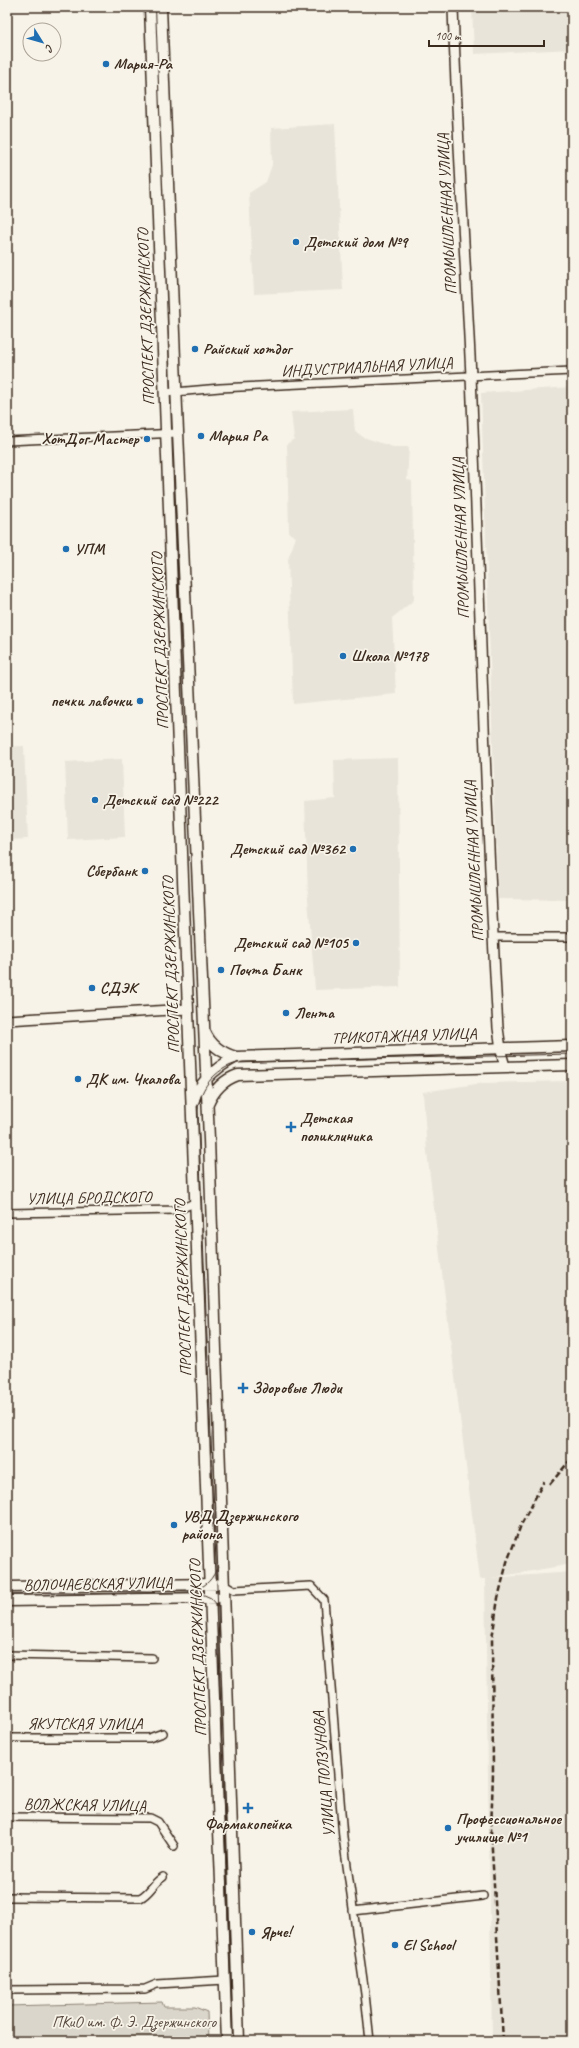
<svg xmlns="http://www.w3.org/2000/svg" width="579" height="2048" font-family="Caveat,sans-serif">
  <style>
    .built { fill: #e9e4d9 }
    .green { fill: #dbd6cb; stroke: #8b8074 }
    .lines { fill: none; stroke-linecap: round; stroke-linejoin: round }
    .minor-casing { stroke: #3b2a1e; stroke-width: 10 }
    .tertiary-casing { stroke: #3b2a1e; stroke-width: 12 }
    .secondary-casing { stroke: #3b2a1e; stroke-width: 13 }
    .minor { stroke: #f7f3e8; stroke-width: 7 }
    .tertiary { stroke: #f7f3e8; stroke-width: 9 }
    .secondary { stroke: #f7f3e8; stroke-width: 10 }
    .tram { stroke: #3b2a1e; stroke-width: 1 }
    .rail { stroke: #3b2a1e; stroke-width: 2.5; stroke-dasharray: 6 3; stroke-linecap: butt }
    .poi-dot { fill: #1f6fb2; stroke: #f7f3e8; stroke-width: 1.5 }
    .labels { text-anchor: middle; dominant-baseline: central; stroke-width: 3.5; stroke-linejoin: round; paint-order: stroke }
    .poi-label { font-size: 16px; font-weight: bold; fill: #3b2a1e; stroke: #f7f3e8; text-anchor: start }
    .street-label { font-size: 16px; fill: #3b2a1e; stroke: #f7f3e8 }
    .park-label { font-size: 16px; fill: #5b4c41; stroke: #f7f3e8 }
  </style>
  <rect width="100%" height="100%" fill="#f7f3e8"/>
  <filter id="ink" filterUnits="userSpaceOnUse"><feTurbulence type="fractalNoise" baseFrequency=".025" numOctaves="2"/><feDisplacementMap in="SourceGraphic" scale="8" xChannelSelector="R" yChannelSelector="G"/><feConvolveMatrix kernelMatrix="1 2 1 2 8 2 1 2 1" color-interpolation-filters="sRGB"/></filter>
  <g filter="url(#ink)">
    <path class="built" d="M 472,7 L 568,7 L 568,20 L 572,20 L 572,49 L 474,54 Z
      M 335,124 L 343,290 L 254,294 L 249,193 L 266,182 L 272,165 L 271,128 Z
      M 572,387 L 572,900 L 498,899 L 481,393 Z
      M 353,409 L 355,431 L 363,437 L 393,447 L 409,447 L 407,480 L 412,481 L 414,600 L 392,618 L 396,694 L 293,704 L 288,559 L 296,537 L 289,533 L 287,444 L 294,439 L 291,412 Z
      M 24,746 L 28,839 L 7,840 L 7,747 Z
      M 398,758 L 400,987 L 315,990 L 308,899 L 305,801 L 335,798 L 334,760 Z
      M 122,759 L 125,837 L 68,840 L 65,762 Z
      M 572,1081 L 572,1564 L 491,1578 L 572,1572 L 572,2041 L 492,2041 L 485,1579 L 480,1579 L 427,1152 L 423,1092 L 483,1083 Z"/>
    <path class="green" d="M 162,2002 L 164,2007 L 195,2007 L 207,2012 L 208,2041 L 7,2041 L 7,2006 Z"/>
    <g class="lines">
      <defs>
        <path id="minor" d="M 164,393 L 220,388 L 572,371
          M 7,441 L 178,433
          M 493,937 L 572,937
          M 7,1213 L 178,1210 L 194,1203
          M 224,1584 L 234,1590 L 311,1586 L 324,1600 L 343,1837 L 365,1994 L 370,2041
          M 7,1655 L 152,1658
          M 7,1738 L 149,1738 L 163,1733
          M 7,1817 L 150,1818 L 158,1822 L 174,1846
          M 7,1897 L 140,1898 C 150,1893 153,1883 163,1877
          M 353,1911 L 483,1896
          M 7,1990 L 145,1989 L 157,1984 L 225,1980"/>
        <path id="tertiary" d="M 453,7 C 457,130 465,253 471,376 C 480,594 485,811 498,1028 L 502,1056 L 505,1066
          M 7,1020 L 187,1009"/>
        <path id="secondary" d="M 150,7 L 227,2041
          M 161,7 L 177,409 L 209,1139 L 239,2041
          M 205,1032 C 211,1046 222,1053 236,1057 L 572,1046
          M 193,1103 C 199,1081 217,1067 236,1057
          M 208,1104 C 214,1090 223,1080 238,1075 L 572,1065
          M 7,1587 L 216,1584
          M 7,1601 L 216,1598"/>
      </defs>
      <use href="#minor" class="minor-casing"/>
      <use href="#tertiary" class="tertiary-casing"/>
      <use href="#secondary" class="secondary-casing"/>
      <use href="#minor" class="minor"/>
      <use href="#tertiary" class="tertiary"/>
      <use href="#secondary" class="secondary"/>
      <path class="tram" d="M 193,1590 L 211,1598 L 219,1607
        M 7,1595 L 188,1592 C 201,1589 211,1583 216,1570
        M 233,2041 L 223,1794 L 218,1612 L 198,1111 C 199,1086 219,1065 243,1062 L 572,1054"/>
      <path class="rail" d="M 550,1484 L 572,1458
        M 503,2041 L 491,1832 L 493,1773 L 492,1639 L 498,1598 L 507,1562 L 521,1525 L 544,1481"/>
    </g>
  </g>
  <g class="poi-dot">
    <circle cx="106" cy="64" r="4"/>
    <circle cx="296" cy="242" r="4"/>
    <circle cx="195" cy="349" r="4"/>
    <circle cx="201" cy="436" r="4"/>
    <circle cx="147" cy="439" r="4"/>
    <circle cx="66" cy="549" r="4"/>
    <circle cx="343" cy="656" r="4"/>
    <circle cx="140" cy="701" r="4"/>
    <circle cx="95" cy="800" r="4"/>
    <circle cx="353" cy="849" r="4"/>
    <circle cx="145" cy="871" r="4"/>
    <circle cx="356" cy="943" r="4"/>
    <circle cx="221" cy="970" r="4"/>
    <circle cx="92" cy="988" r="4"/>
    <circle cx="286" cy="1013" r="4"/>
    <circle cx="78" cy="1079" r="4"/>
    <path d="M289 1121h4v4h4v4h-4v4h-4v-4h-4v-4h4z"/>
    <path d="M241 1382h4v4h4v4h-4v4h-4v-4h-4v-4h4z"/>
    <circle cx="174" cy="1525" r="4"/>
    <path d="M246 1802h4v4h4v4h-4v4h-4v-4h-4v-4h4z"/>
    <circle cx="448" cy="1828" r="4"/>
    <circle cx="252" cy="1932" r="4"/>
    <circle cx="395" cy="1945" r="4"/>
  </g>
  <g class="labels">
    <g class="poi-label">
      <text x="114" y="64">Мария-Ра</text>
      <text x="304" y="242">Детский дом №9</text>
      <text x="203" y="349">Райский хотдог</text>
      <text x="209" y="436">Мария Ра</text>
      <text x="139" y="439" text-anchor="end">ХотДог Мастер</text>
      <text x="74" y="549">УПМ</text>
      <text x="351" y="656">Школа №178</text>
      <text x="132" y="701" text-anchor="end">печки лавочки</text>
      <text x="103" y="800">Детский сад №222</text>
      <text x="345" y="849" text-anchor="end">Детский сад №362</text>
      <text x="137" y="871" text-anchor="end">Сбербанк</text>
      <text x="348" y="943" text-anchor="end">Детский сад №105</text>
      <text x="229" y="970">Почта Банк</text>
      <text x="100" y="988">СДЭК</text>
      <text x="294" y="1013">Лента</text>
      <text x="86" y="1079">ДК им. Чкалова</text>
      <text x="300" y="1118">Детская<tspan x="300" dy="18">поликлиника</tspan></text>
      <text x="252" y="1388">Здоровые Люди</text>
      <text x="182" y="1516">УВД Дзержинского<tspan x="182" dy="18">района</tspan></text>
      <text x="456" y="1819">Профессиональное<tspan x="456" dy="18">училище №1</tspan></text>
      <text x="248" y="1824" text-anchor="middle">Фармакопейка</text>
      <text x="260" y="1932">Ярче!</text>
      <text x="403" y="1945">El School</text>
    </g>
    <g class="street-label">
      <text transform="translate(447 214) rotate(-93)">ПРОМЫШЛЕННАЯ УЛИЦА</text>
      <text transform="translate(146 317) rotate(-92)">ПРОСПЕКТ ДЗЕРЖИНСКОГО</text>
      <text transform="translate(367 367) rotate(-3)">ИНДУСТРИАЛЬНАЯ УЛИЦА</text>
      <text transform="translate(461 538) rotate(-92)">ПРОМЫШЛЕННАЯ УЛИЦА</text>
      <text transform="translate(160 641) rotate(-92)">ПРОСПЕКТ ДЗЕРЖИНСКОГО</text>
      <text transform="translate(474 861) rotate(-93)">ПРОМЫШЛЕННАЯ УЛИЦА</text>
      <text transform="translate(171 965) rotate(-92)">ПРОСПЕКТ ДЗЕРЖИНСКОГО</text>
      <text transform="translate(404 1036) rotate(-2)">ТРИКОТАЖНАЯ УЛИЦА</text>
      <text transform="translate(89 1198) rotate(-1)">УЛИЦА БРОДСКОГО</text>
      <text transform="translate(183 1288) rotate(-92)">ПРОСПЕКТ ДЗЕРЖИНСКОГО</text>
      <text transform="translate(98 1584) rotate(-1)">ВОЛОЧАЕВСКАЯ УЛИЦА</text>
      <text transform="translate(198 1648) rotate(-92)">ПРОСПЕКТ ДЗЕРЖИНСКОГО</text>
      <text x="85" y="1724">ЯКУТСКАЯ УЛИЦА</text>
      <text transform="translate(324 1774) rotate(-95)">УЛИЦА ПОЛЗУНОВА</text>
      <text transform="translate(85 1805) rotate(1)">ВОЛЖСКАЯ УЛИЦА</text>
    </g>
    <g class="park-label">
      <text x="134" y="2022">ПКиО им. Ф. Э. Дзержинского</text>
    </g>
  </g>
  <rect width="579" height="2048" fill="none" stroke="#f7f3e8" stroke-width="24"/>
  <rect x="12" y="12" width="555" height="2024" fill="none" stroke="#3b2a1e" stroke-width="1.5" filter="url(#ink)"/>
  <g transform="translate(42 42) rotate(127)"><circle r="19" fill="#f7f3e8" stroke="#aca397"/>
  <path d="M0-3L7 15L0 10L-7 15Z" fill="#1f6fb2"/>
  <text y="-6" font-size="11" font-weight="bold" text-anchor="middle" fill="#3b2a1e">С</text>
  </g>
  <path d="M429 40v6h115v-6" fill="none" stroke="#3b2a1e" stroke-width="2"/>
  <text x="435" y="40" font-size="12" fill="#3b2a1e" stroke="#f7f3e8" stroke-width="3" paint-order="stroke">100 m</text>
</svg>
